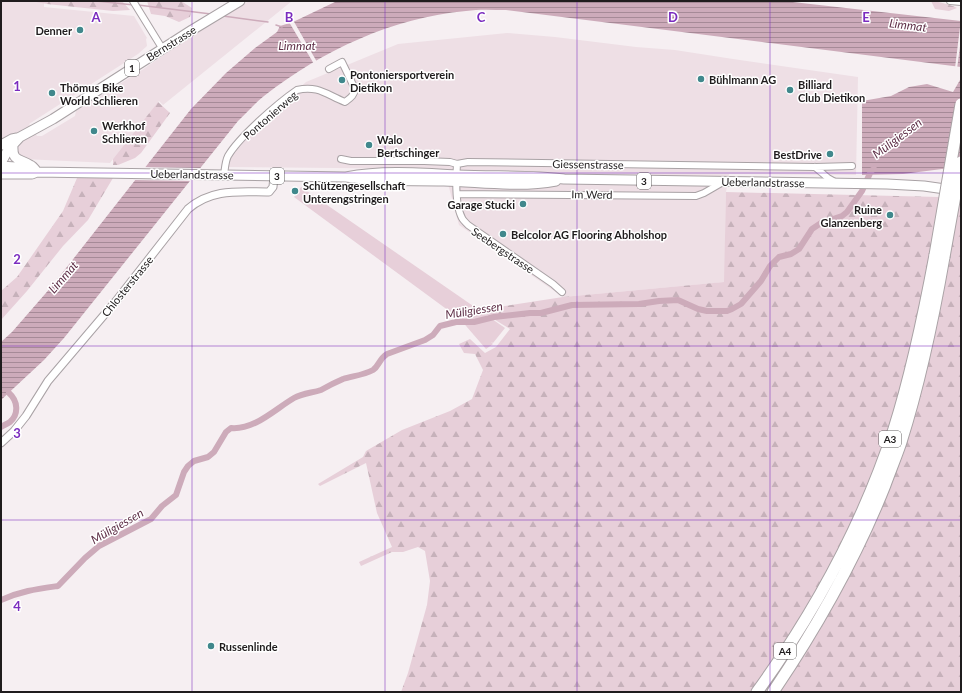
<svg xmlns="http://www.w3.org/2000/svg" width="962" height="693" font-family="Lato,sans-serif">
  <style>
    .built { fill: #eedfe5 }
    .forest { fill: url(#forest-firs) }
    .pitch { fill: #e7cfd9 }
    .water { fill: url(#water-rules) }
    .pier { fill: #f6eff2 }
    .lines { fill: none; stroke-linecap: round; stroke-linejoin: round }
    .stream { stroke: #cdabba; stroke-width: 1.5 }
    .canal { stroke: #cdabba; stroke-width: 6 }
    .minor-casing { stroke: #a9a2a5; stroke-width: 8 }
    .tertiary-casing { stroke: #a9a2a5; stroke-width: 9 }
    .primary-casing { stroke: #a9a2a5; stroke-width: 11 }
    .motorway-casing { stroke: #a9a2a5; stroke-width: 13 }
    .minor { stroke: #fff; stroke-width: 6 }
    .tertiary { stroke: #fff; stroke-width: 7 }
    .primary { stroke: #fff; stroke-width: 9 }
    .motorway { stroke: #fff; stroke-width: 11 }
    .motorway-bridge-casing { stroke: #a9a2a5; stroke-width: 13; stroke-linecap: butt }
    .motorway-bridge { stroke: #fff; stroke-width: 11 }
    .grid { fill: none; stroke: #7b2cbf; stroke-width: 1; stroke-opacity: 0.55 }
    .poi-dot { fill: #40888c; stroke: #fff; stroke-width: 1.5 }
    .labels { text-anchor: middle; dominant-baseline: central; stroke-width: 3; stroke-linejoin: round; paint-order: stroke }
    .shield { fill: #fff; stroke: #626061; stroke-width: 1 }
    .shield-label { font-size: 10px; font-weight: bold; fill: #1f1c1d }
    .poi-label { font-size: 11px; font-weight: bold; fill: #1f1c1d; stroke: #fff; text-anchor: start }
    .street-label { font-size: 11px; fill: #1f1c1d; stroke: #fff }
    .water-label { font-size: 12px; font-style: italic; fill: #5f3048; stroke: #fff }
    .grid-label { font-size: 13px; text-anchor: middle; font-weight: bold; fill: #7b2cbf; stroke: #fff; stroke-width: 3; stroke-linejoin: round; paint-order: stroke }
  </style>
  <defs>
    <pattern id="forest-firs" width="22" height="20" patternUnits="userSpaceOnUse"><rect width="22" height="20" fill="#e7cfd9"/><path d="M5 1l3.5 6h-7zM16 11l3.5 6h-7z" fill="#c6b1ba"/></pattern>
    <pattern id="water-rules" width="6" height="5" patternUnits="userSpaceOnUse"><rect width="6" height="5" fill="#cdabba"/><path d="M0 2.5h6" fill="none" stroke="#a68a97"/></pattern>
  </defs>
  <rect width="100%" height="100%" fill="#f6eff2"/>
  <path class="built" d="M 1,1 L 44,1 L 44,7 L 134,16 L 147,38 L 146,39 L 147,46 L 138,54 L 29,124 L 37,136 L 42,136 L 75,116 L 76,111 L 142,70 L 196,33 L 249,1 L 292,1 L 163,105 L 159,101 L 110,163 L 1,158 Z
    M 507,33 L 555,37 L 636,47 L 675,50 L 733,59 L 858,77 L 856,175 L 729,174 L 726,192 L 725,282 L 563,297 L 459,225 L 444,169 L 226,167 L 235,147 L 306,82 L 398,44 Z"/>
  <path class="forest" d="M 31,1 L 122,1 L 130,10 L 113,11 L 47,4 Z
    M 147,1 L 181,1 L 192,8 L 190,17 L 179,22 L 165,16 L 151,14 Z
    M 931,1 C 937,1 952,5 957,8 L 949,11 L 935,9 Z
    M 158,102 L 170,113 L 141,153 L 135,158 L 118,165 L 113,165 L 113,159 Z
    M 77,178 L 113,178 L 88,220 L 63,246 L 27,291 L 1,320 L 1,291 L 17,277 L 63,211 Z
    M 726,192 L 939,197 L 961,203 L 961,692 L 401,692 L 408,673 L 427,605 L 430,581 L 425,551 L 418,547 L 403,552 L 392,552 L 361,566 L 359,562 L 392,547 L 377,513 L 366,463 L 320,486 L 318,484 L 363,457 L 366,451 L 402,430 L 450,411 L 472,399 L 483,370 L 475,354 L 464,353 L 459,344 L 470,339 L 485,353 L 496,347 L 510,329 L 479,310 L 563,297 L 724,282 Z"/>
  <path class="pitch" d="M 301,187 L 505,328 L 493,343 L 491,342 L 493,344 L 486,349 L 460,319 L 294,197 Z"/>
  <path class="water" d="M 337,1 L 784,1 L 961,21 L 961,67 L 506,10 C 493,10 479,9 466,11 C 392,18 323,50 264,96 C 255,103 247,113 238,121 L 64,338 L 44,360 L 1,400 L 1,342 L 12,332 L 52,286 L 191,109 L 226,73 L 255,48 L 277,32 L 280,26 L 293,22 Z
    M 960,80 L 961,172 L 942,169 L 903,174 L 862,175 L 862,101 L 891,96 L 909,87 L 927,84 L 953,92 Z"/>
  <path class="pier" d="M 961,19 L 961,39 L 957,69 L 955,68 Z
    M 293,20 L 317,62 L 314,64 L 289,22 Z
    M 143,167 L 202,168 L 192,181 L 133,180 Z"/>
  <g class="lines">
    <path class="stream" d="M 96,1 L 134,5
      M 138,5 L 211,14
      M 223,16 L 268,22
      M 276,25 L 282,27"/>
    <path class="canal" d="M 1,427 C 4,425 7,424 10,422 C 19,414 18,401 9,393
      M 1,600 C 21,591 37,589 58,586 L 85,558 L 99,546 L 151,519 L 162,506 L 176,495 L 184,472 L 188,466 L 194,461 L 208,457 L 214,452 L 226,432 L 231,428 C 255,430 275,409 294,398 C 303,393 312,393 321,390 C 328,386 336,382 343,379 C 353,376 364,375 373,370 C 379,366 379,359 387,354 L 425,340 L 433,335 L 440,326 L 456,322 L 474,322 L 494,317 L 530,313 L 541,313 L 572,305 L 639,304 L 659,301 L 678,300 L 698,309 L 707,311 L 727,311 L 732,309 L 741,304 L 761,281 L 770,266 L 779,257 L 791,254 L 799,249 L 812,229 L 821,223 L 842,216 L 847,212 L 862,191 L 871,171 L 874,169"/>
    <defs>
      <path id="minor" d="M 133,1 L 162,48
        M 950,1 L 961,2
        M 341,159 L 351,161 L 424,161 L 450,162 L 457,164
        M 815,167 L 828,178 L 835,182
        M 224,175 C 225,169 225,162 228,156 C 239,137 278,103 297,90 C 318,85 327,95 345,102 C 350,98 354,96 355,89 L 342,62 L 329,69
        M 457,194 L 696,196 L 704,193 L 723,182
        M 562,292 L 553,284 L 468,225 C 466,223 463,220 462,218 C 455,205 456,178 457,164 L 468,162 L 815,167 L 852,166"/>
      <path id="tertiary" d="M 1,443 L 14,431 L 26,416 L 48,381 L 116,301 L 188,209 C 212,188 239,192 269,192 L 273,187 L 274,176"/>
      <path id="primary" d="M 1,145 L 12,139 L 17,138
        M 13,145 C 12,162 19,158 30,165 C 33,166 35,169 37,172
        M 1,163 L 8,150 L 20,137 L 53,119 L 192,30 L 240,1
        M 1,166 L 29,168
        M 1,174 L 32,174 L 37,172 L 346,177 C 379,182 411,180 444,181 C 481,182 520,188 556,181
        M 346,177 C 383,170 420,173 457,175 C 493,177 529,174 564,179 L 887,184 L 924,186 L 952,190"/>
      <path id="motorway" d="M 757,692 C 815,612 863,524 894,429 C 912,372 924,314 935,255
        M 773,692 C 817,627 856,558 885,485 C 890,471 896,457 901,442 C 920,382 933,320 944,257"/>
    </defs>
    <use href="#minor" class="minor-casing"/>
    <use href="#tertiary" class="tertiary-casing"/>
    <use href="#primary" class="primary-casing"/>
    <use href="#motorway" class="motorway-casing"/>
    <use href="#minor" class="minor"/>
    <use href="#tertiary" class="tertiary"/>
    <use href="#primary" class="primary"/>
    <use href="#motorway" class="motorway"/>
    <defs>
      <path id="motorway-bridge" d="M 935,255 L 961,104
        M 944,257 L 961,162"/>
    </defs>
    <use href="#motorway-bridge" class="motorway-bridge-casing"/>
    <use href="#motorway-bridge" class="motorway-bridge"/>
  </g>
  <path class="grid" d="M 192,1 L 192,692M 385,1 L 385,692M 577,1 L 577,692M 770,1 L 770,692M 1,173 L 961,173M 1,346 L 961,346M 1,520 L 961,520"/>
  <g class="poi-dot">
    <circle cx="80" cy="30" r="4"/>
    <circle cx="701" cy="79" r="4"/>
    <circle cx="342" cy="80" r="4"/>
    <circle cx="790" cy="90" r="4"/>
    <circle cx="52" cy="93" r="4"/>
    <circle cx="94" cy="131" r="4"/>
    <circle cx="369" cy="145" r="4"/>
    <circle cx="830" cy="154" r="4"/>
    <circle cx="295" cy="191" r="4"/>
    <circle cx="523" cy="204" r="4"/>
    <circle cx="890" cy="215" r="4"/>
    <circle cx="503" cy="234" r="4"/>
    <circle cx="211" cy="646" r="4"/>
  </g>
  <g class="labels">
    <g class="shield">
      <rect x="125" y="60" width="14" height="16" rx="3"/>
      <rect x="270" y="168" width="14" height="16" rx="3"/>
      <rect x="637" y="173" width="14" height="16" rx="3"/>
      <rect x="879" y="431" width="22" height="16" rx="3"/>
      <rect x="774" y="643" width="22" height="16" rx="3"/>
    </g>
    <g class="shield-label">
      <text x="132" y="68">1</text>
      <text x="277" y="176">3</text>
      <text x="644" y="181">3</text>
      <text x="890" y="439">A3</text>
      <text x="785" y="651">A4</text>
    </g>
    <g class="poi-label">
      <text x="72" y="30" text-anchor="end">Denner</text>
      <text x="350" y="74">Pontoniersportverein<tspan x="350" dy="13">Dietikon</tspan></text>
      <text x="709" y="79">Bühlmann AG</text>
      <text x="798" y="84">Billiard<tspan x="798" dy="13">Club Dietikon</tspan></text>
      <text x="60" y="87">Thömus Bike<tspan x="60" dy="13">World Schlieren</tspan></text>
      <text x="102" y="125">Werkhof<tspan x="102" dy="13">Schlieren</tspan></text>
      <text x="377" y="139">Walo<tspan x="377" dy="13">Bertschinger</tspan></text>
      <text x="822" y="154" text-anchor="end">BestDrive</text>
      <text x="303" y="185">Schützengesellschaft<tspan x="303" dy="13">Unterengstringen</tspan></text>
      <text x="515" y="204" text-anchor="end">Garage Stucki</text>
      <text x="882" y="209" text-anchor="end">Ruine<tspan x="882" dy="13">Glanzenberg</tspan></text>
      <text x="511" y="234">Belcolor AG Flooring Abholshop</text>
      <text x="219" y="646">Russenlinde</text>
    </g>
    <g class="street-label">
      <text transform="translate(171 43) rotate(-32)">Bernstrasse</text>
      <text transform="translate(270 115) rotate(-41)">Pontonierweg</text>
      <text transform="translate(588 164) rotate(1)">Giessenstrasse</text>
      <text transform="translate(192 174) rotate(1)">Ueberlandstrasse</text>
      <text transform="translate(763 182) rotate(1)">Ueberlandstrasse</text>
      <text transform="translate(592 194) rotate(1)">Im Werd</text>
      <text transform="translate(503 250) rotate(34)">Seebergstrasse</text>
      <text transform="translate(127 286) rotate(-51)">Chlosterstrasse</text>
    </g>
    <g class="water-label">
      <text transform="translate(908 25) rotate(7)">Limmat</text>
      <text x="297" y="45">Limmat</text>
      <text transform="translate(897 138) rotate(-37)">Müligiessen</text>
      <text transform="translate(63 277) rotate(-49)">Limmat</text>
      <text transform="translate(474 310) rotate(-9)">Müligiessen</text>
      <text transform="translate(117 526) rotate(-30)">Müligiessen</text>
    </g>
  </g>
  <g class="grid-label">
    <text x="96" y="22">A</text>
    <text x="289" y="22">B</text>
    <text x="481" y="22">C</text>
    <text x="673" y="22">D</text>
    <text x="866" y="22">E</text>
    <text x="17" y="91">1</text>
    <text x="17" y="264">2</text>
    <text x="17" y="438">3</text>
    <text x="17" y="611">4</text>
  </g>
  <rect width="962" height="693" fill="none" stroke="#1f1c1d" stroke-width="4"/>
</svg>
